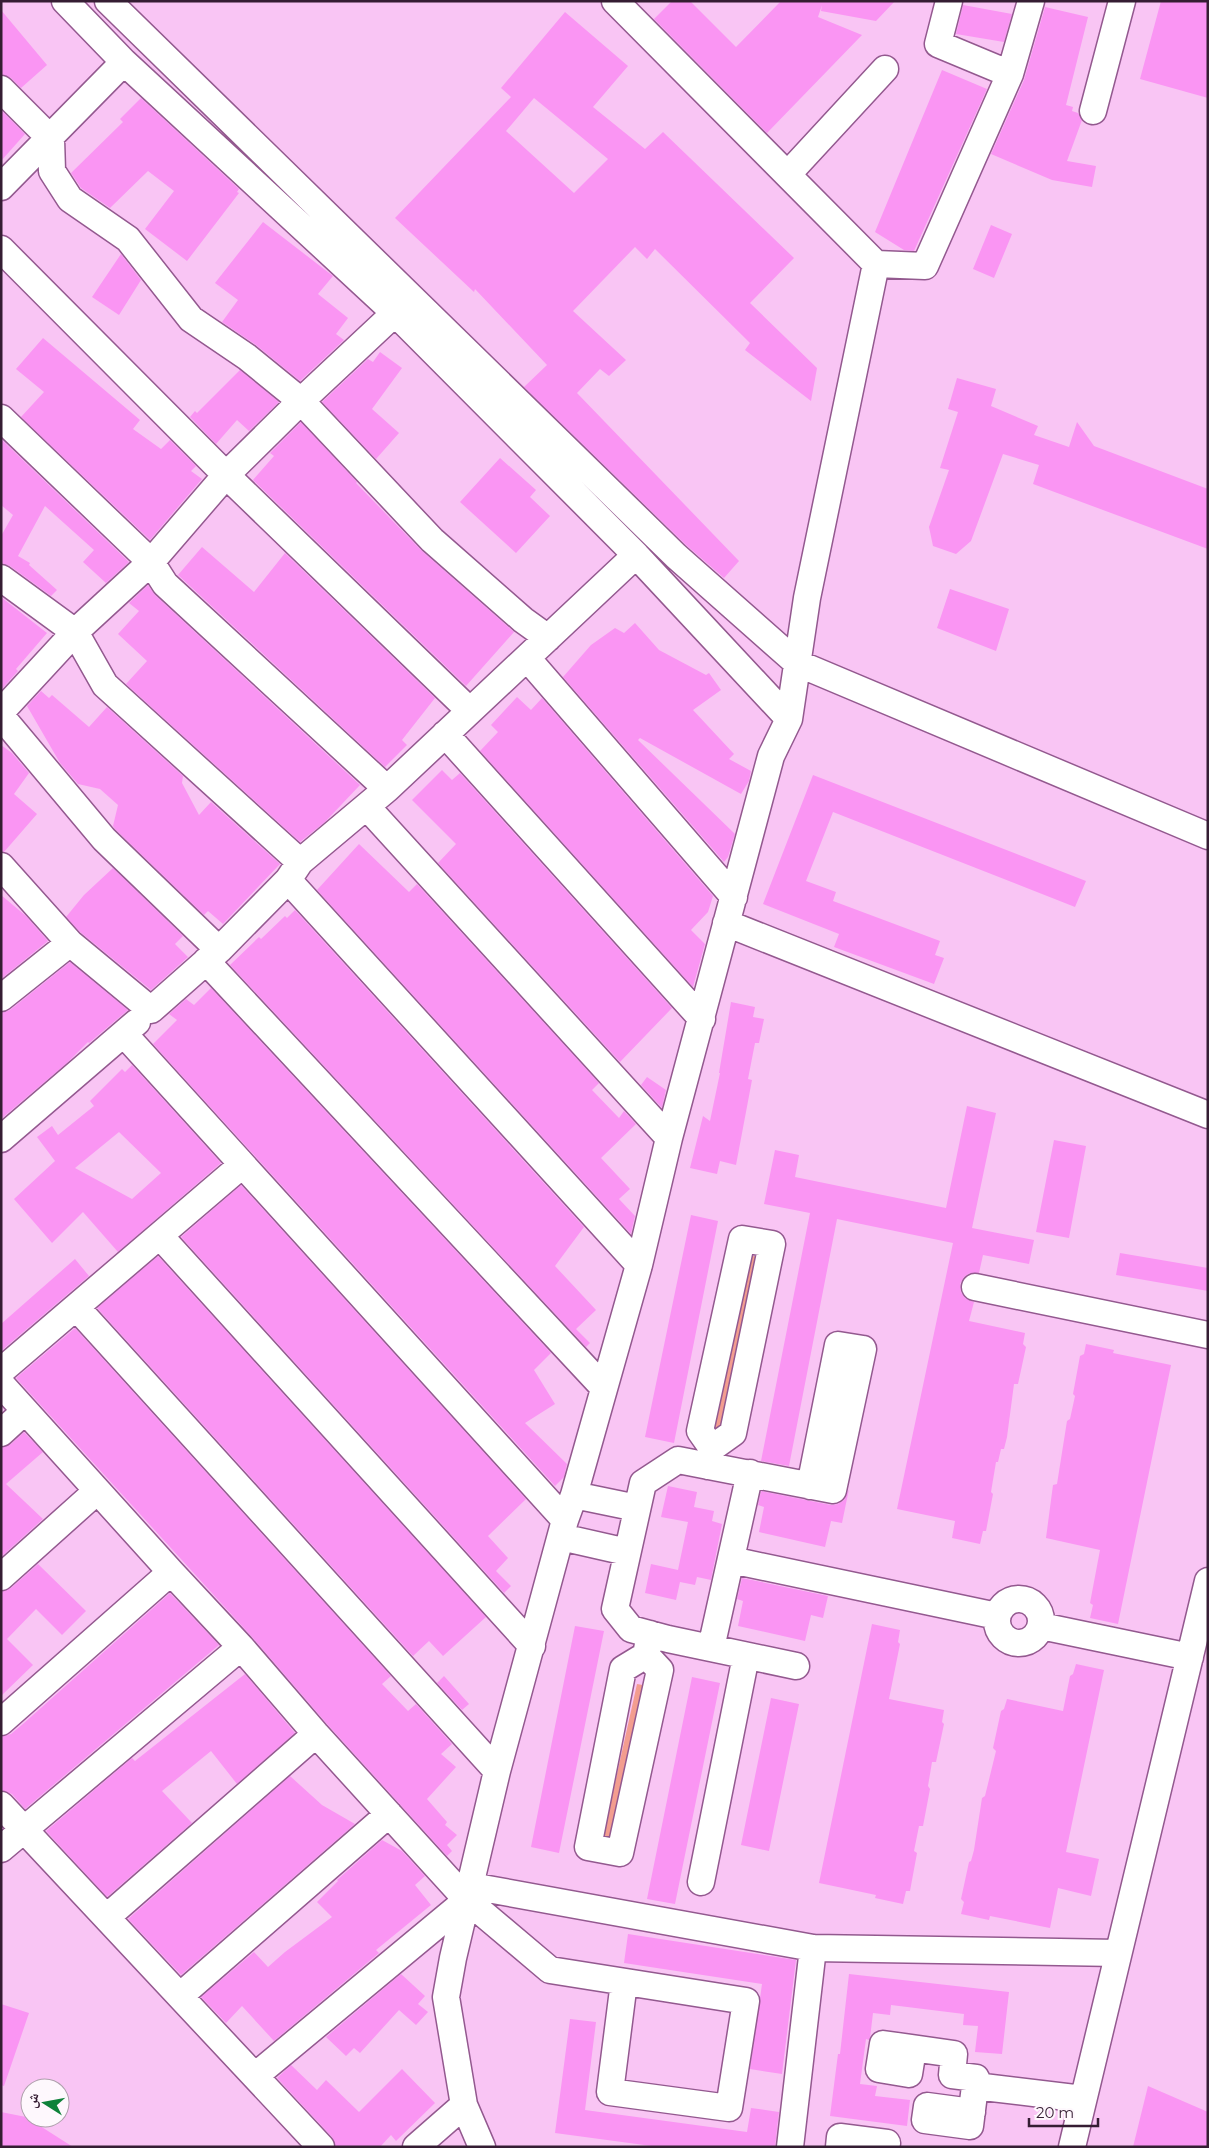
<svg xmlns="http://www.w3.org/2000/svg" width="1209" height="2148" font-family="Montserrat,'Noto Naskh Arabic',sans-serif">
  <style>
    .green { fill: #f39d8f }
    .building { fill: #fa95f3; fill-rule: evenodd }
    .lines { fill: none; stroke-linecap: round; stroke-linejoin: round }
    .minor-casing { stroke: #93598f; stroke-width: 29 }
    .minor { stroke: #fff; stroke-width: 26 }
  </style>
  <rect width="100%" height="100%" fill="#f9c5f4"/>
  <path class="green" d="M 748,1255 L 758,1257 L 720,1431 L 710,1429 Z
    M 637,1684 L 648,1686 L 614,1839 L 603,1837 Z"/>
  <path class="building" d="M 672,1 L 690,1 L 736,47 L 781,1 L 895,1 L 876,21 L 821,11 L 822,5 L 818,17 L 862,35 L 767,133 L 654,19 Z
    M 1161,1 L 1208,1 L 1208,98 L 1140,79 Z
    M 963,5 L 1012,14 L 1004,42 L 956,34 Z
    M 1045,7 L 1088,17 L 1066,105 L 1073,107 L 1072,111 L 1078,113 L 1082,120 L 1067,161 L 1096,166 L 1092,187 L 1052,180 L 991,154 L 1024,80 Z
    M 1,10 L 47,65 L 21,88 L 11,78 L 1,74 Z
    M 565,12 L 628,66 L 593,107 L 645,149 L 663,132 L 794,258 L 750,303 L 817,368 L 811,401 L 745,350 L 750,343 L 655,249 L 647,259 L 635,247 L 573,311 L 626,360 L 609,376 L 600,369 L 577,393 L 739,561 L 724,578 L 686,545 L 524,387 L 547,365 L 475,289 L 474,292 L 395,218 L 511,97 L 501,88 ZM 534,98 L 608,159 L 574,193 L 506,131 Z
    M 942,70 L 987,89 L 914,251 L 904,250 L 875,232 Z
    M 141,98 L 239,189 L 237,192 L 239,193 L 187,261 L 145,229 L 174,191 L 148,171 L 110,208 L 81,188 L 71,173 L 123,122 L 120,119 Z
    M 1,110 L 25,134 L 1,161 Z
    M 263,222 L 333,276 L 318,294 L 348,318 L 336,334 L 344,340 L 300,381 L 256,345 L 222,322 L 238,300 L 215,283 Z
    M 991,225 L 1012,234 L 994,278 L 973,269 Z
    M 121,254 L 141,280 L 119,315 L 92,297 Z
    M 43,338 L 140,420 L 133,429 L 161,449 L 170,440 L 196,466 L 191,471 L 202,479 L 150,540 L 21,417 L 44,392 L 16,369 Z
    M 380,352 L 402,368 L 372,409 L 399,433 L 376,459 L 322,402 L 368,359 L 373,362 Z
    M 240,370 L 279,402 L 249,431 L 237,420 L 216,444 L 190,417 L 195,411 L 197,413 Z
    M 957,378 L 996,389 L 991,406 L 1038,426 L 1034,435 L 1069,447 L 1077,422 L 1094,446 L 1208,489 L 1208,549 L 1033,484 L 1039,465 L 1003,454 L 971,541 L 956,554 L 933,546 L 929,527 L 949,470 L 940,468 L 958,412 L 948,409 Z
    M 301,422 L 357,482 L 356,483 L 421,550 L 514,632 L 466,686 L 253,480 L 274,456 L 270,453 Z
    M 1,439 L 129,562 L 106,583 L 83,562 L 94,550 L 45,506 L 18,556 L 30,563 L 29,565 L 57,590 L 51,596 L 10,566 L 1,563 L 1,536 L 13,515 L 1,505 Z
    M 500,458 L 536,490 L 530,497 L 550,516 L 516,553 L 460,502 Z
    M 202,547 L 254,592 L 285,553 L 435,698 L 402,740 L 407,745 L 385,767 L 178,575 Z
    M 148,585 L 155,595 L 360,785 L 325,822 L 300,842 L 126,684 L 147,661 L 118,634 L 139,611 L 129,603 Z
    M 950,589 L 1009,609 L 996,651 L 937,628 Z
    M 1,597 L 47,633 L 16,669 L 18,671 L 1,690 Z
    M 635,623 L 659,650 L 706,675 L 709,673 L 721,690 L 693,710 L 734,754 L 729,759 L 751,771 L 749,781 L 741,794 L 640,738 L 638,740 L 735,834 L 728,857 L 724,862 L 563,677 L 591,645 L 615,628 L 624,633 Z
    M 41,691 L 49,698 L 52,695 L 89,727 L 107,707 L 183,776 L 182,783 L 199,815 L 211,802 L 280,864 L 223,924 L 208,911 L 204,915 L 115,829 L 113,826 L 118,805 L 100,789 L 78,784 L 60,763 L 27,706 Z
    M 517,697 L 531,710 L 542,698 L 713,896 L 708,912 L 691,930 L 705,944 L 693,987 L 480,751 L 498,732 L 491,725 Z
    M 1,745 L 12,753 L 29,773 L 14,794 L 37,814 L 4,852 L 1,851 Z
    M 442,770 L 452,780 L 460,773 L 672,1008 L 620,1062 L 438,863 L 456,844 L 412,800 Z
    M 813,775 L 1086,881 L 1075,907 L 833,812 L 806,881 L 836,892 L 833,901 L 940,941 L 935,955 L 944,958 L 934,984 L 834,947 L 839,934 L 763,904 Z
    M 359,844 L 409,892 L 417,884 L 599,1083 L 592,1090 L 619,1118 L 624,1111 L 636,1124 L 601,1158 L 630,1189 L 619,1199 L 635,1216 L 631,1234 L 317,890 Z
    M 113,868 L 183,936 L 175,944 L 188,957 L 151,990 L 80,932 L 66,917 L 84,895 Z
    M 1,895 L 26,916 L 48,941 L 1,979 Z
    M 295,910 L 584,1227 L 555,1266 L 596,1310 L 576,1329 L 590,1343 L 586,1347 L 230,965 L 259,937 L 261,939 L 285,916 L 287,918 Z
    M 70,962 L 128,1010 L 89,1043 L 88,1042 L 67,1063 L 1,1119 L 1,1013 L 10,1010 Z
    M 211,988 L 551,1353 L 534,1370 L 555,1404 L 525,1423 L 567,1464 L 564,1477 L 555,1486 L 153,1044 L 177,1020 L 169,1014 L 186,999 L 194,1005 Z
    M 731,1002 L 755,1007 L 753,1017 L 764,1019 L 759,1043 L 755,1043 L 748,1079 L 752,1080 L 736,1165 L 720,1161 L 717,1174 L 690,1168 L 703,1116 L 710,1121 L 720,1073 L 719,1073 Z
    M 132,1065 L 221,1163 L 118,1252 L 83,1212 L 52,1243 L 14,1199 L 55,1161 L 37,1137 L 52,1126 L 58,1135 L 94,1106 L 90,1101 L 122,1069 L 125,1072 ZM 119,1132 L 161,1173 L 132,1199 L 75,1168 Z
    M 647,1077 L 666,1090 L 662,1108 L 641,1085 Z
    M 967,1106 L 996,1113 L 972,1228 L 1034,1240 L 1029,1264 L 983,1255 L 979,1273 L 970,1273 L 964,1277 L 960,1284 L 961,1292 L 965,1298 L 974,1302 L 969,1321 L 1025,1333 L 1023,1344 L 1026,1347 L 1018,1384 L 1014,1384 L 1007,1437 L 1004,1449 L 1001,1449 L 998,1462 L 996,1462 L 991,1492 L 993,1494 L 986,1531 L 983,1531 L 980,1544 L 952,1538 L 955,1521 L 897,1509 L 953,1243 L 837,1219 L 789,1466 L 761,1461 L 810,1213 L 764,1204 L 775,1150 L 799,1155 L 795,1177 L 946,1208 Z
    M 1054,1140 L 1086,1146 L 1069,1238 L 1036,1232 Z
    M 241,1185 L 526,1499 L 488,1536 L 508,1558 L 496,1571 L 511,1586 L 504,1593 L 516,1606 L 181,1237 Z
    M 691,1215 L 718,1221 L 674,1443 L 645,1437 Z
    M 1120,1253 L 1208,1268 L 1208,1291 L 1116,1275 Z
    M 158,1256 L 486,1617 L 443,1656 L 429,1641 L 413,1656 L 97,1308 Z
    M 75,1259 L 89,1276 L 1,1351 L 1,1324 Z
    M 75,1328 L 391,1676 L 382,1684 L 408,1711 L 416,1704 L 452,1744 L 441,1754 L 456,1767 L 427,1799 L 447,1822 L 445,1825 L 457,1835 L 447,1845 L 452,1851 L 447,1856 L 327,1724 L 252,1637 L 16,1378 Z
    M 1086,1344 L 1114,1350 L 1113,1353 L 1171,1365 L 1118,1624 L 1090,1618 L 1093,1605 L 1090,1603 L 1100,1550 L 1046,1538 L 1053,1485 L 1057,1484 L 1067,1421 L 1070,1419 L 1075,1396 L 1073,1394 L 1080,1356 L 1084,1354 Z
    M 24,1432 L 43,1452 L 6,1484 L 43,1519 L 1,1557 L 1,1448 L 11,1444 Z
    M 668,1486 L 697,1492 L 694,1507 L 714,1511 L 712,1521 L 722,1524 L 711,1580 L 697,1577 L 695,1585 L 680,1582 L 676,1600 L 645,1593 L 651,1564 L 678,1570 L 688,1522 L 661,1517 Z
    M 849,1489 L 842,1523 L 831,1521 L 825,1547 L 759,1532 L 764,1507 L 758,1505 L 761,1491 L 831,1505 L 838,1504 L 844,1500 Z
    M 38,1564 L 86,1611 L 62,1635 L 36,1609 L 7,1639 L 33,1665 L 1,1696 L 1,1592 L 11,1588 Z
    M 742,1578 L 828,1596 L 823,1618 L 811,1615 L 805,1641 L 738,1626 L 743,1601 L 737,1599 Z
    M 170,1593 L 219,1645 L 25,1809 L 12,1794 L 1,1790 L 1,1737 L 11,1734 L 24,1723 Z
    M 872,1624 L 900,1630 L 898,1642 L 900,1644 L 889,1699 L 944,1710 L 942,1722 L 944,1724 L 936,1762 L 932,1762 L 928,1786 L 930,1789 L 923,1826 L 919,1826 L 914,1851 L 917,1853 L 910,1891 L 906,1891 L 903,1904 L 875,1898 L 876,1895 L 819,1883 Z
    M 575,1626 L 604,1631 L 559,1853 L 531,1847 Z
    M 1076,1664 L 1104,1670 L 1066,1852 L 1099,1859 L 1091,1896 L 1058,1888 L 1050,1928 L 990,1916 L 989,1920 L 961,1914 L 964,1902 L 961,1899 L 969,1862 L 971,1861 L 974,1850 L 982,1798 L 985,1796 L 996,1751 L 993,1748 L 1001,1711 L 1004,1709 L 1007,1699 L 1063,1711 L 1070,1676 L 1073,1674 Z
    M 245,1674 L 295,1733 L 237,1784 L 211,1751 L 162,1791 L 192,1823 L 107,1897 L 46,1831 L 132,1758 L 135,1761 Z
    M 444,1676 L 469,1704 L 462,1710 L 437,1683 Z
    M 692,1677 L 720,1683 L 675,1904 L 647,1899 Z
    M 771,1698 L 799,1704 L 769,1851 L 741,1845 Z
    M 290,1776 L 322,1805 L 355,1824 L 181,1975 L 128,1919 Z
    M 382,1840 L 402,1851 L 425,1876 L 415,1885 L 431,1905 L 376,1950 L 379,1953 L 274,2041 L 242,2006 L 226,2023 L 201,1997 L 254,1952 L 268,1967 L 285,1952 L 332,1917 L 317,1902 L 338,1881 L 337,1880 Z
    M 628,1934 L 796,1960 L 782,2074 L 750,2069 L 762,1984 L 624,1963 Z
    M 401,1974 L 425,1996 L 418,2004 L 428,2012 L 416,2025 L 399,2010 L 360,2053 L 354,2048 L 346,2056 L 326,2037 Z
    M 849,1974 L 1009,1992 L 1002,2054 L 975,2052 L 978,2026 L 963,2025 L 964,2014 L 891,2005 L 890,2015 L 873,2013 L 870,2038 L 869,2040 L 866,2039 L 860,2084 L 877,2086 L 875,2096 L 910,2100 L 907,2126 L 830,2116 L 838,2054 L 840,2054 Z
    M 1,2004 L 29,2013 L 4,2086 L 1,2085 Z
    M 570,2019 L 596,2022 L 585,2110 L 747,2132 L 751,2108 L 779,2112 L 775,2147 L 659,2147 L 555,2133 Z
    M 291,2065 L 317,2090 L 326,2080 L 359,2112 L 402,2069 L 435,2103 L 396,2141 L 391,2135 L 380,2147 L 336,2147 L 332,2137 L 277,2078 Z
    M 1148,2086 L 1208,2112 L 1208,2147 L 1133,2147 Z
    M 1,2112 L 26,2117 L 73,2147 L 1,2147 Z"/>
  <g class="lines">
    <defs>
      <path id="minor" d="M 108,1 L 676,556 L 797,663 L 1208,836
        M 949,1 L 938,44 L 1010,74
        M 1,89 L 51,139 L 52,171 L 70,199 L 128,239 L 191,319 L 247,357 L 301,401 L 432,540 L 523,620 L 548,638
        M 1093,111 L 1122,1
        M 788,174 L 885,69
        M 1,187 L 124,62
        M 1,249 L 226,475 L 470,711
        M 876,264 L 925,266 L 1010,74 L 1031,1
        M 1,418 L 151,562 L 165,584 L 387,789
        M 636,555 L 789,719
        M 1,578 L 75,632 L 105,685 L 300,862
        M 527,658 L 734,897
        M 1,712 L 75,632 L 151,562 L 226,475 L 301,401 L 395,313
        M 1,716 L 104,839 L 219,950
        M 445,734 L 702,1019
        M 367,807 L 669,1138
        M 1,866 L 70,943 L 151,1010 L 219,950 L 288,880 L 300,862 L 387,789 L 636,555 L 395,313 L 124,62 L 65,1
        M 288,880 L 639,1265
        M 726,923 L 1208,1115
        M 206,961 L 604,1388
        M 1,998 L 70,943
        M 124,1034 L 565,1520
        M 1,1139 L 137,1022
        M 160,1236 L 532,1646
        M 975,1287 L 1208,1335
        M 76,1307 L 497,1771
        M 1,1371 L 242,1165
        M 1,1384 L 171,1572 L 241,1647 L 316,1734 L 467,1900 L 550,1970 L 746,2001 L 729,2108 L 610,2092 L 624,1982
        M 1,1433 L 25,1411
        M 708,1466 L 712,1448 L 700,1431 L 742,1239 L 772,1244 L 733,1433 L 712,1448
        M 574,1495 L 637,1508
        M 561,1537 L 627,1552
        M 731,1560 L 997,1616
        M 1,1577 L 97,1491
        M997 1621a22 22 0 1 1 44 0a22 22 0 1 1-44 0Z
        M 1041,1626 L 1190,1657
        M 711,1648 L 750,1473
        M 646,1655 L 660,1670 L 620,1853 L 588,1847 L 623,1669 L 646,1655 L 650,1634
        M 796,1666 L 668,1639 L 631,1629 L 615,1609 L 643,1483 L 678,1460 L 833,1490 L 863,1349 L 838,1345 L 810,1486
        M 1,1722 L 171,1572
        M 1,1805 L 321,2147
        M 1,1849 L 241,1647
        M 701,1882 L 746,1656
        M 471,1886 L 813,1948 L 1118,1953
        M 107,1917 L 316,1734
        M 180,1996 L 389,1814
        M 913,2049 L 909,2074 L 879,2069 L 883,2044 L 954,2054 L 952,2075 L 976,2078 C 974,2094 972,2110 970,2126 L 925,2120 L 927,2106 L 972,2112
        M 255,2076 L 467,1900
        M 975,2086 L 1083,2099
        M 416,2147 L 464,2105
        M 482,2147 L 464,2105 L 446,1997 L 453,1958 L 497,1771 L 565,1520 L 574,1495 L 639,1265 L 669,1138 L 771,756 L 789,719 L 807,598 L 876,264 L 615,1
        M 790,2147 L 813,1948
        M 839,2147 L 840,2137 L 887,2143
        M 1072,2147 L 1208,1581"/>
    </defs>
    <use href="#minor" class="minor-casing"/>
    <use href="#minor" class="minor"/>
  </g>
  <rect width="1209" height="2148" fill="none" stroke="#351d33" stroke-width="5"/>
  <g transform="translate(45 2103) rotate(281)"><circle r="24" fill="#fef8fd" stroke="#aea0ac"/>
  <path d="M0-4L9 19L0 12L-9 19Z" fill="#0e823a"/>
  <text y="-8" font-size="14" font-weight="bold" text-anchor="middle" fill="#351d33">ش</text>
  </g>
  <path d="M1029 2118v8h69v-8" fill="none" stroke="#351d33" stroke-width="2.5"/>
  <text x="1036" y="2118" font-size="15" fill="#351d33" stroke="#fef8fd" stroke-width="4" paint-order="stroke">20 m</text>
</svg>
